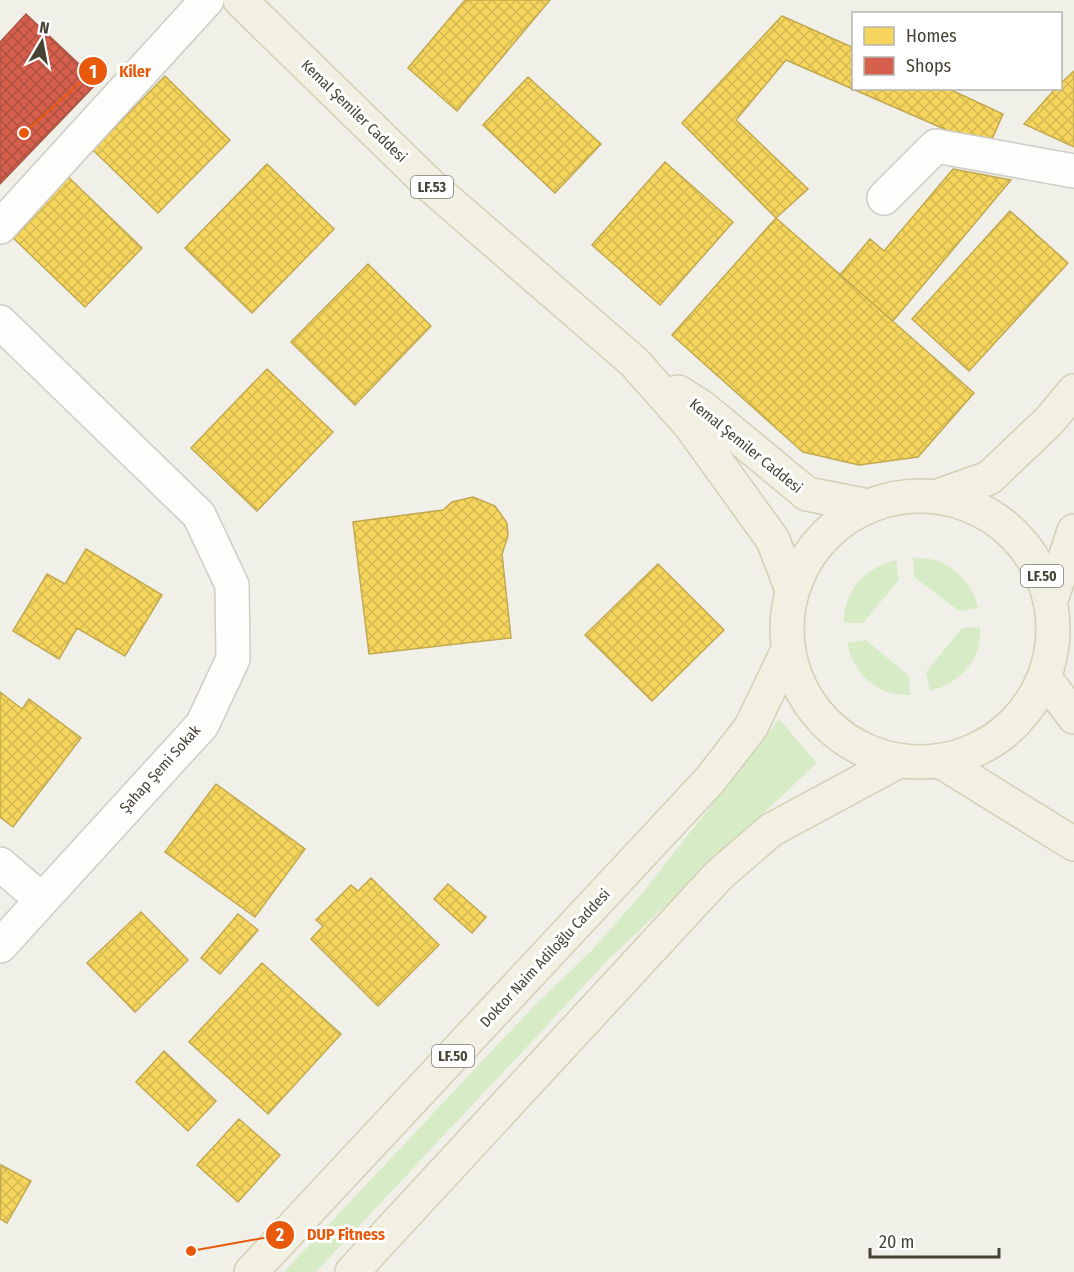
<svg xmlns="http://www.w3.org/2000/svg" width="1074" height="1272" font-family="'Fira Sans Condensed',sans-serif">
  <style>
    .grass { fill: #d7ecc6 }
    .homes { fill: url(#homes-cross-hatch); stroke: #c1a950; stroke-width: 1.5 }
    .shops { fill: url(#shops-cross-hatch); stroke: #ab5746; stroke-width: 1.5 }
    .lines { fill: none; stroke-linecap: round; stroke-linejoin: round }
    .minor-casing { stroke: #cecdc6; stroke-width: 36 }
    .major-casing { stroke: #d3d0b5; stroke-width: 36 }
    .minor { stroke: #fdfdfc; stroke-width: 33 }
    .major { stroke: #f1f0e3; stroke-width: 33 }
    .labels { text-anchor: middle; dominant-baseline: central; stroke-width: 6; stroke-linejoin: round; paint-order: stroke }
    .shield { fill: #fff; stroke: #7e7b71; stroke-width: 1.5 }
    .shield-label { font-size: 14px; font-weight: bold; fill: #464334 }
    .street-label { font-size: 15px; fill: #464334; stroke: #fff }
    .leader { fill: none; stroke: #e8590c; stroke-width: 2 }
    .callout-dot { fill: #e8590c; stroke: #fff; stroke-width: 2 }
    .mark-label { font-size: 18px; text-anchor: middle; font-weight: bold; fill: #fff }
    .callout-label { font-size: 16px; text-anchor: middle; font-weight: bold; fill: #e8590c; stroke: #fff; stroke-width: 6; stroke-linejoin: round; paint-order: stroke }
  </style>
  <defs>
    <pattern id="homes-cross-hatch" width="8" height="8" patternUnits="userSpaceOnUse" patternTransform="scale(1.5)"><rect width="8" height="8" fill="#f6d55c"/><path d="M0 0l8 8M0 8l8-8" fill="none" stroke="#d4b851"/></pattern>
    <pattern id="shops-cross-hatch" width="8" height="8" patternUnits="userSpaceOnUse" patternTransform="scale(1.5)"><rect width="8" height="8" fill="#d6604d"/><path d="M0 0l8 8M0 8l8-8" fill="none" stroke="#af5141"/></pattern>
  </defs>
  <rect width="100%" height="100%" fill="#f0efe8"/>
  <path class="grass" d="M 913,558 C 945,556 971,577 978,608 L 959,611 L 914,577 Z
    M 896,560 L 899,580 L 863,623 L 844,623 C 843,590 865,568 896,560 Z
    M 980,627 C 983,659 960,684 930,691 L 926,672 L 962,628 Z
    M 866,640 L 909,676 L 910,695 C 878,697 853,674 847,643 Z
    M 779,719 L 817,763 L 609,959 L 316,1272 L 284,1272 L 532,1008 L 592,950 L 640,896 Z"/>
  <path class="homes" d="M 465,0 L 550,0 L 457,111 L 408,68 Z
    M 782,16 L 854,48 L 854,88 L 947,88 L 1003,114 L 988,148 L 786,60 L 736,120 L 808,189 L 776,218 L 682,123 Z
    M 1074,71 L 1074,147 L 1024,124 L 1056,88 L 1060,88 L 1060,84 Z
    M 165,76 L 230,140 L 158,213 L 93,150 Z
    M 528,77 L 601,144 L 555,193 L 483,125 Z
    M 665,162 L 733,222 L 660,305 L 592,245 Z
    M 267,164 L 334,229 L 252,313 L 185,248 Z
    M 953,169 L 1011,180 L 893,321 L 840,275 L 870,239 L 884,251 Z
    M 64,173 L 142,248 L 85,307 L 7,232 Z
    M 1010,211 L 1068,263 L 969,371 L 912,319 Z
    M 776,218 L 974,393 L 918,457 L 859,465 L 803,452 L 672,335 Z
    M 368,264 L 431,326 L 355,405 L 291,342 Z
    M 267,369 L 333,432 L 257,511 L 191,448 Z
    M 473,497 L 495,506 L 507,523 L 508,536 L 502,554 L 511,638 L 369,654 L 353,522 L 443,510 L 452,502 Z
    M 86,549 L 162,595 L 125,656 L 77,628 L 59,659 L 13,631 L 47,574 L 65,584 Z
    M 658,564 L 724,630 L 652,701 L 585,635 Z
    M 0,692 L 22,709 L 29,699 L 81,738 L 13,827 L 0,817 Z
    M 216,784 L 305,849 L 255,917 L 165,852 Z
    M 371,878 L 439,945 L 378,1006 L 311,939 L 323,926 L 316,920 L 351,885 L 358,891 Z
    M 448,884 L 486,917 L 472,933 L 434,899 Z
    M 141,912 L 188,960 L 135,1012 L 87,963 Z
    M 238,914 L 258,930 L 220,974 L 201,958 Z
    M 262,963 L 341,1034 L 268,1114 L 189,1042 Z
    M 164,1051 L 216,1101 L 188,1131 L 136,1082 Z
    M 239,1119 L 280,1155 L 238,1202 L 197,1165 Z
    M 1,1165 L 31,1181 L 7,1223 L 0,1219 Z"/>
  <path class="shops" d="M 26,14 L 98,82 L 0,184 L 0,42 Z"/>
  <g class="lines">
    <defs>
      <path id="minor" d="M 884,198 L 936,146 L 1074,171
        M 0,227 L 207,0
        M 0,322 L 199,515 L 232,585 L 233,659 L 202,725 L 0,946
        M 0,864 L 42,900"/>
      <path id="major" d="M 240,0 L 432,187 L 634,362 L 690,425 L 773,540 L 792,590
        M 678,392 L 703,408 L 807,494 L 868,506
        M787 629a133 133 0 1 1 266 0a133 133 0 1 1-266 0Z
        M 938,496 L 989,478 L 1049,421 L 1074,391
        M 1051,600 L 1074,531
        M 1045,678 L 1074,717
        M 940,761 L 1074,844
        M 251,1272 L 710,780 L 751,727 L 788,650
        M 352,1272 L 719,875 L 771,830 L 899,761"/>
    </defs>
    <use href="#minor" class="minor-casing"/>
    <use href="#major" class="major-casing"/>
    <use href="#minor" class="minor"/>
    <use href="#major" class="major"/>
  </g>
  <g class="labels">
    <g class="shield">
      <rect x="411" y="176" width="42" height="22" rx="4.5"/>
      <rect x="1021" y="565" width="42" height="22" rx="4.5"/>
      <rect x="432" y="1045" width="42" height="22" rx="4.5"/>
    </g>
    <g class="shield-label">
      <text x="432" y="187">LF.53</text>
      <text x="1042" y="576">LF.50</text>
      <text x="453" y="1056">LF.50</text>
    </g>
    <g class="street-label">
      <text transform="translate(354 111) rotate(44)">Kemal Şemiler Caddesi</text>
      <text transform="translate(746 446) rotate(39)">Kemal Şemiler Caddesi</text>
      <text transform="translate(160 769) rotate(-48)">Şahap Şemi Sokak</text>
      <text transform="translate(545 958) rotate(-47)">Doktor Naim Adiloğlu Caddesi</text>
    </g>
  </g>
  <path class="leader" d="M24 133L93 71M191 1251L280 1235"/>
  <g class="callout-dot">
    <circle cx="24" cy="133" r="6"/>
    <circle cx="191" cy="1251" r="6"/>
    <circle cx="93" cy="71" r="15"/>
    <circle cx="280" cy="1235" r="15"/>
  </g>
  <g class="mark-label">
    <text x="93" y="78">1</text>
    <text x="280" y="1241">2</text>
  </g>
  <g class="callout-label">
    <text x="135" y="77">Kiler</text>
    <text x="346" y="1240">DUP Fitness</text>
  </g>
  <rect x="852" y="12" width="210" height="78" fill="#ffffff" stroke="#b5b4ae" stroke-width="1.5"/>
  <rect x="864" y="27" width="30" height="18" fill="#f6d55c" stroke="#b5b4ae" stroke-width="1.5"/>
  <text x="906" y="42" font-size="18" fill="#464334">Homes</text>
  <rect x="864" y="57" width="30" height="18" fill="#d6604d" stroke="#b5b4ae" stroke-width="1.5"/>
  <text x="906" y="72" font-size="18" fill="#464334">Shops</text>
  <g transform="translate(42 42) rotate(10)" stroke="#ffffff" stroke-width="4.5" paint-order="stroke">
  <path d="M0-4.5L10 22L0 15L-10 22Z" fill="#464334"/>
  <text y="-9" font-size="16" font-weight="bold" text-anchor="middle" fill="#464334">N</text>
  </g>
  <path d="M870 1248v9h129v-9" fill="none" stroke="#464334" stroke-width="3"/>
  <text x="879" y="1248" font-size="18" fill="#464334" stroke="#ffffff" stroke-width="4.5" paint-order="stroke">20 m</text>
</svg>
